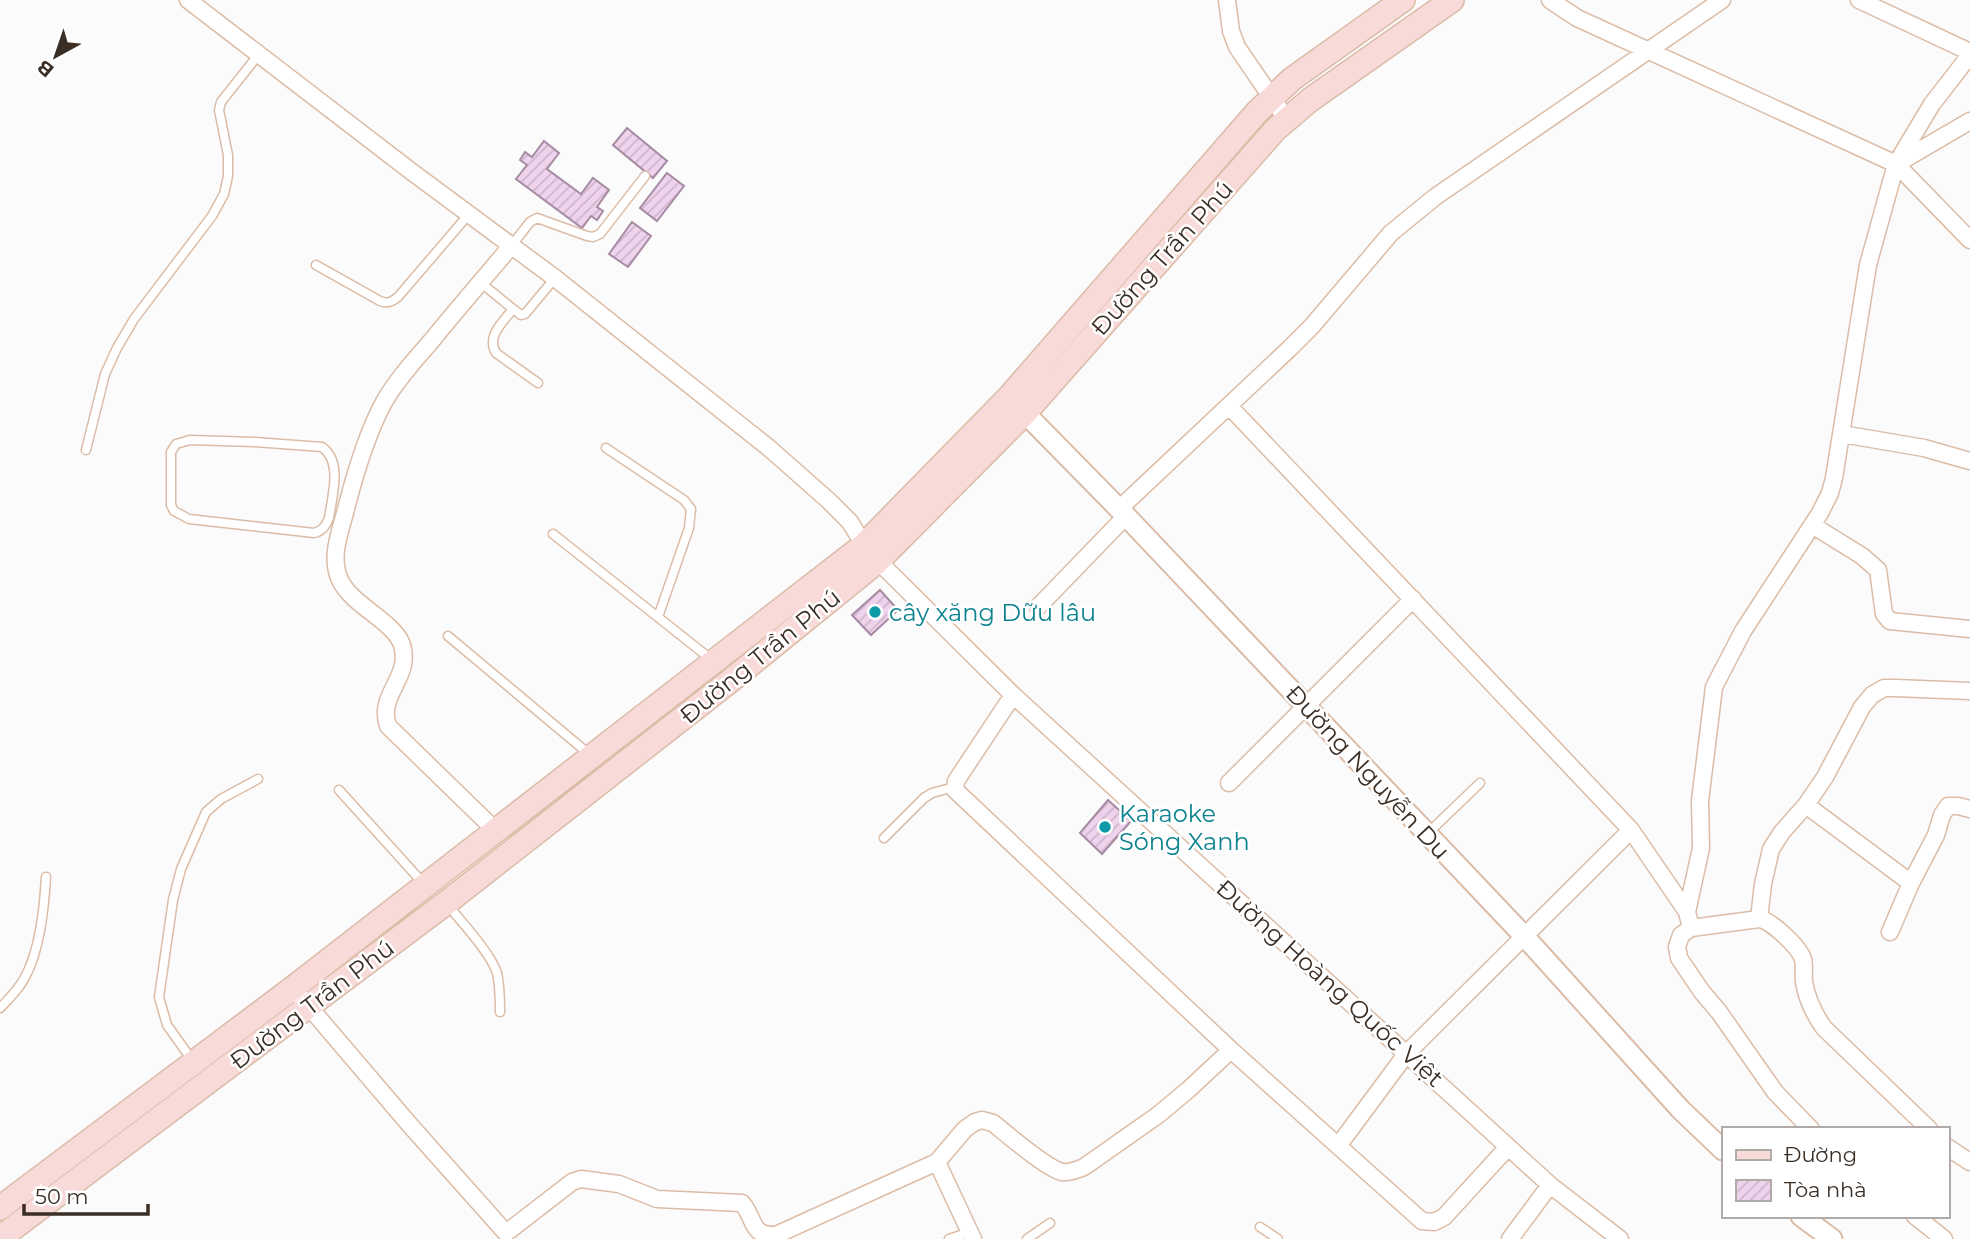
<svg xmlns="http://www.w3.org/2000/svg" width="1970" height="1239" font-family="Montserrat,sans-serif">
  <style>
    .building { fill: url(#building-hatch); stroke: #a58ba3; stroke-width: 2 }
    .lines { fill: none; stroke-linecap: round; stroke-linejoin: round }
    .service-casing { stroke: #dbbca6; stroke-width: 11 }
    .minor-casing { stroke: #dbbca6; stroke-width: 19 }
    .tertiary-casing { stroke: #dbbca6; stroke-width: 23 }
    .secondary-casing { stroke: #dbbca6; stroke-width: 26 }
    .service { stroke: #fff; stroke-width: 8 }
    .minor { stroke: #fff; stroke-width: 16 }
    .tertiary { stroke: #fff; stroke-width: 19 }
    .secondary { stroke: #f8dad8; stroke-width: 23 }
    .culture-dot { fill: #0f9aa8; stroke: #fff; stroke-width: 2.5 }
    .labels { text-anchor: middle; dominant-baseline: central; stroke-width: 5; stroke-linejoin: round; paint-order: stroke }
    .street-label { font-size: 24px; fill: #3a2e25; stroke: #fff }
    .culture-label { font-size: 24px; fill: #0d838f; stroke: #fff; text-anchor: start }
  </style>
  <defs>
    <pattern id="building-hatch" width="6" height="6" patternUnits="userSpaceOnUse" patternTransform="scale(1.75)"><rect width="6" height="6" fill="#efd3ed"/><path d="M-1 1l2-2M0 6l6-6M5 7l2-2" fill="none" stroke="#ceb5cb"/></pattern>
  </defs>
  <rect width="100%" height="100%" fill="#fbfbfb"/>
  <path class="building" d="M 627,128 L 667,161 L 653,178 L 613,145 Z
    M 544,141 L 559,153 L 547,169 L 581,194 L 593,178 L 609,190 L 597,207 L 603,211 L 597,220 L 591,216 L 582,228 L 516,179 L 527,165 L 520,160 L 525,152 L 532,157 Z
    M 667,173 L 684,186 L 657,221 L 640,208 Z
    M 632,222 L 651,236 L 628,267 L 609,254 Z
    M 880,590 L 898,610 L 871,635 L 852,615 Z
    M 1108,800 L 1131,821 L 1102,854 L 1080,833 Z"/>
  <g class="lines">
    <defs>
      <path id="service" d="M 512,245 L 530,222 L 537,218 L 587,236 L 593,237 L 600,234 L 645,176
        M 316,265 L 380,301 C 387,304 392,302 398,297 L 469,214
        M 480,282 L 513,309 C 503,322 486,336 496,353 L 538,383
        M 513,309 L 521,315 L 525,314 L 555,278
        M 190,440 L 255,442 L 322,447 C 343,462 332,496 329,518 C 326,525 323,531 314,533 L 189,519 L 174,511 L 171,505 L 171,452 L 176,444 Z
        M 606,448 L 684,500 L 691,509 L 689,528 L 658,617
        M 86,450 L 105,374 L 117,348 L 134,319 L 212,216 L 224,194 L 228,176 L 228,155 L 219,110 L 221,102 L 259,54
        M 553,534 L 712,660
        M 448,636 L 589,754
        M 339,790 L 423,883
        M 1427,834 L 1480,783
        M 884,838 L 924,798 L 932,793 L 954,787
        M 448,905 C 462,923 490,952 497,973 C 500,986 500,999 500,1012
        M 0,1008 C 9,999 18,990 24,979 C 40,951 44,909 46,877
        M 192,1060 L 167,1025 L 159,997 L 173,900 L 181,869 L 206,812 L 221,799 L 258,779
        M 1260,1227 L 1278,1239
        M 949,1239 L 970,1232
        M 1027,1239 L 1050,1223"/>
      <path id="minor" d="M 188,0 L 412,172 L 555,278 L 769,448 L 829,501 L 850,522 L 864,545 L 878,561 L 1013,695 L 1550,1185 L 1620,1239
        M 1227,0 L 1231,31 L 1237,47 L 1287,120
        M 1550,0 L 1577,18 L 1896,164 L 1970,240
        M 1859,0 L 1970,52
        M 1898,163 L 1970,121
        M 1229,406 L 1631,830 L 1687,912
        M 1842,434 L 1924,448 L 1970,461
        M 1119,509 L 1289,349 L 1312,326 L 1391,233 L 1435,197 L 1722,0
        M 1812,525 L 1862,556 L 1878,570 L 1884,614 L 1890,621 L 1970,629
        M 1038,607 L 1126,516
        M 1013,695 L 956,781 L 955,790 L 1231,1050 L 1422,1221 L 1434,1222 L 1444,1217 L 1508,1147
        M 1229,783 L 1413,599
        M 1806,805 L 1911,883
        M 496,831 L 388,726 C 377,694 412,678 402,645 C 394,621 352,606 340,580 C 330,558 339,535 345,513 C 354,477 366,435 384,402 C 397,379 416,359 433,339 C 459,307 486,276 512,245
        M 1759,919 L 1763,884 L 1771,849 L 1782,832 L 1806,805 L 1825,777 L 1862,707 L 1872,695 L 1884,688 L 1896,688 L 1970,691
        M 1691,928 L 1687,912 L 1701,848 L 1700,801 L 1714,687 L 1743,631 L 1820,513 L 1830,493 L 1834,478 L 1868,265 L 1896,164 L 1932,104 L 1970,55
        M 1890,932 L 1911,883 L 1936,835 L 1942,815 L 1948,806 L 1958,806 L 1970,809
        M 293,988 L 409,1124 L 506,1233 L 572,1182 L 581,1179 L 619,1184 L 657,1199 L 742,1203 C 756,1220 750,1236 776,1235 L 937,1162 L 965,1129 L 975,1122 L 982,1120 L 993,1123 C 1008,1135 1046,1168 1062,1172 C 1069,1173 1077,1170 1084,1167 L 1158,1115 L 1188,1090 L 1231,1050
        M 1811,1129 L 1775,1092 L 1719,1012 L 1702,992 L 1679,958 L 1677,947 L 1681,935 L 1691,928 L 1759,919 C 1771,920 1799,947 1803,959 C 1805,966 1803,975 1804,982 C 1807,999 1814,1014 1824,1028 L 1929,1129
        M 1338,1146 L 1407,1053 L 1631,830
        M 1947,1147 L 1970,1162
        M 937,1162 L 973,1239
        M 1915,1216 L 1944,1239
        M 1510,1239 L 1550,1185"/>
      <path id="tertiary" d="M 1016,404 L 1126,516 L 1525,937 L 1681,1110 L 1723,1150
        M 1801,1216 L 1832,1239"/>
      <path id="secondary" d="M 0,1208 L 293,988 L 864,545 L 1009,397 L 1257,112 L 1292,79 L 1403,0
        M 0,1238 L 446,903 L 730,681 L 878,561 L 1025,413 L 1275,130 L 1310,100 L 1452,0"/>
    </defs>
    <use href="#service" class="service-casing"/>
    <use href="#minor" class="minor-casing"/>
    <use href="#tertiary" class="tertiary-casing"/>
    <use href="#secondary" class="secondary-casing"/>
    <use href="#service" class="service"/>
    <use href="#minor" class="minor"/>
    <use href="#tertiary" class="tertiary"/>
    <use href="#secondary" class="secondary"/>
  </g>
  <g class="culture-dot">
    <circle cx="875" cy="612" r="7"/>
    <circle cx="1105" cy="827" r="7"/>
  </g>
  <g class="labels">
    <g class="street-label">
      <text transform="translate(1162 258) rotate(-48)">Đường Trần Phú</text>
      <text transform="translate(760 656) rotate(-39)">Đường Trần Phú</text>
      <text transform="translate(1368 772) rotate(47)">Đường Nguyễn Du</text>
      <text transform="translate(1330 983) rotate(42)">Đường Hoàng Quốc Việt</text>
      <text transform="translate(312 1004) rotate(-37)">Đường Trần Phú</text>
    </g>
    <g class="culture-label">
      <text x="889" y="612">cây xăng Dữu lâu</text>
      <text x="1119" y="813">Karaoke<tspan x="1119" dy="28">Sóng Xanh</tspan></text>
    </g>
  </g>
  <rect x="1722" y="1127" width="228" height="91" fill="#ffffff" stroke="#b0aba8" stroke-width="2"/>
  <rect x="1736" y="1150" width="35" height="10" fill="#f8dad8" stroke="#b0aba8" stroke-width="2"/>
  <text x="1784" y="1162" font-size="21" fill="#3a2e25">Đường</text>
  <rect x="1736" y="1180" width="35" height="21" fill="url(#building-hatch)" stroke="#b0aba8" stroke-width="2"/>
  <text x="1784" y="1197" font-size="21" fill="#3a2e25">Tòa nhà</text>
  <g transform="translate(56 56) rotate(220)" stroke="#ffffff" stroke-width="5" paint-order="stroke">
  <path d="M0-5L12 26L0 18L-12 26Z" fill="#3a2e25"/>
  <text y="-10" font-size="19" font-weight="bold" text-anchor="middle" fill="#3a2e25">B</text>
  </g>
  <path d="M24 1204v10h124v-10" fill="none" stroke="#3a2e25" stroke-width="3.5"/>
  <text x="35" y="1204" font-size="21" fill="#3a2e25" stroke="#ffffff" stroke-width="5" paint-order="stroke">50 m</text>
</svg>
